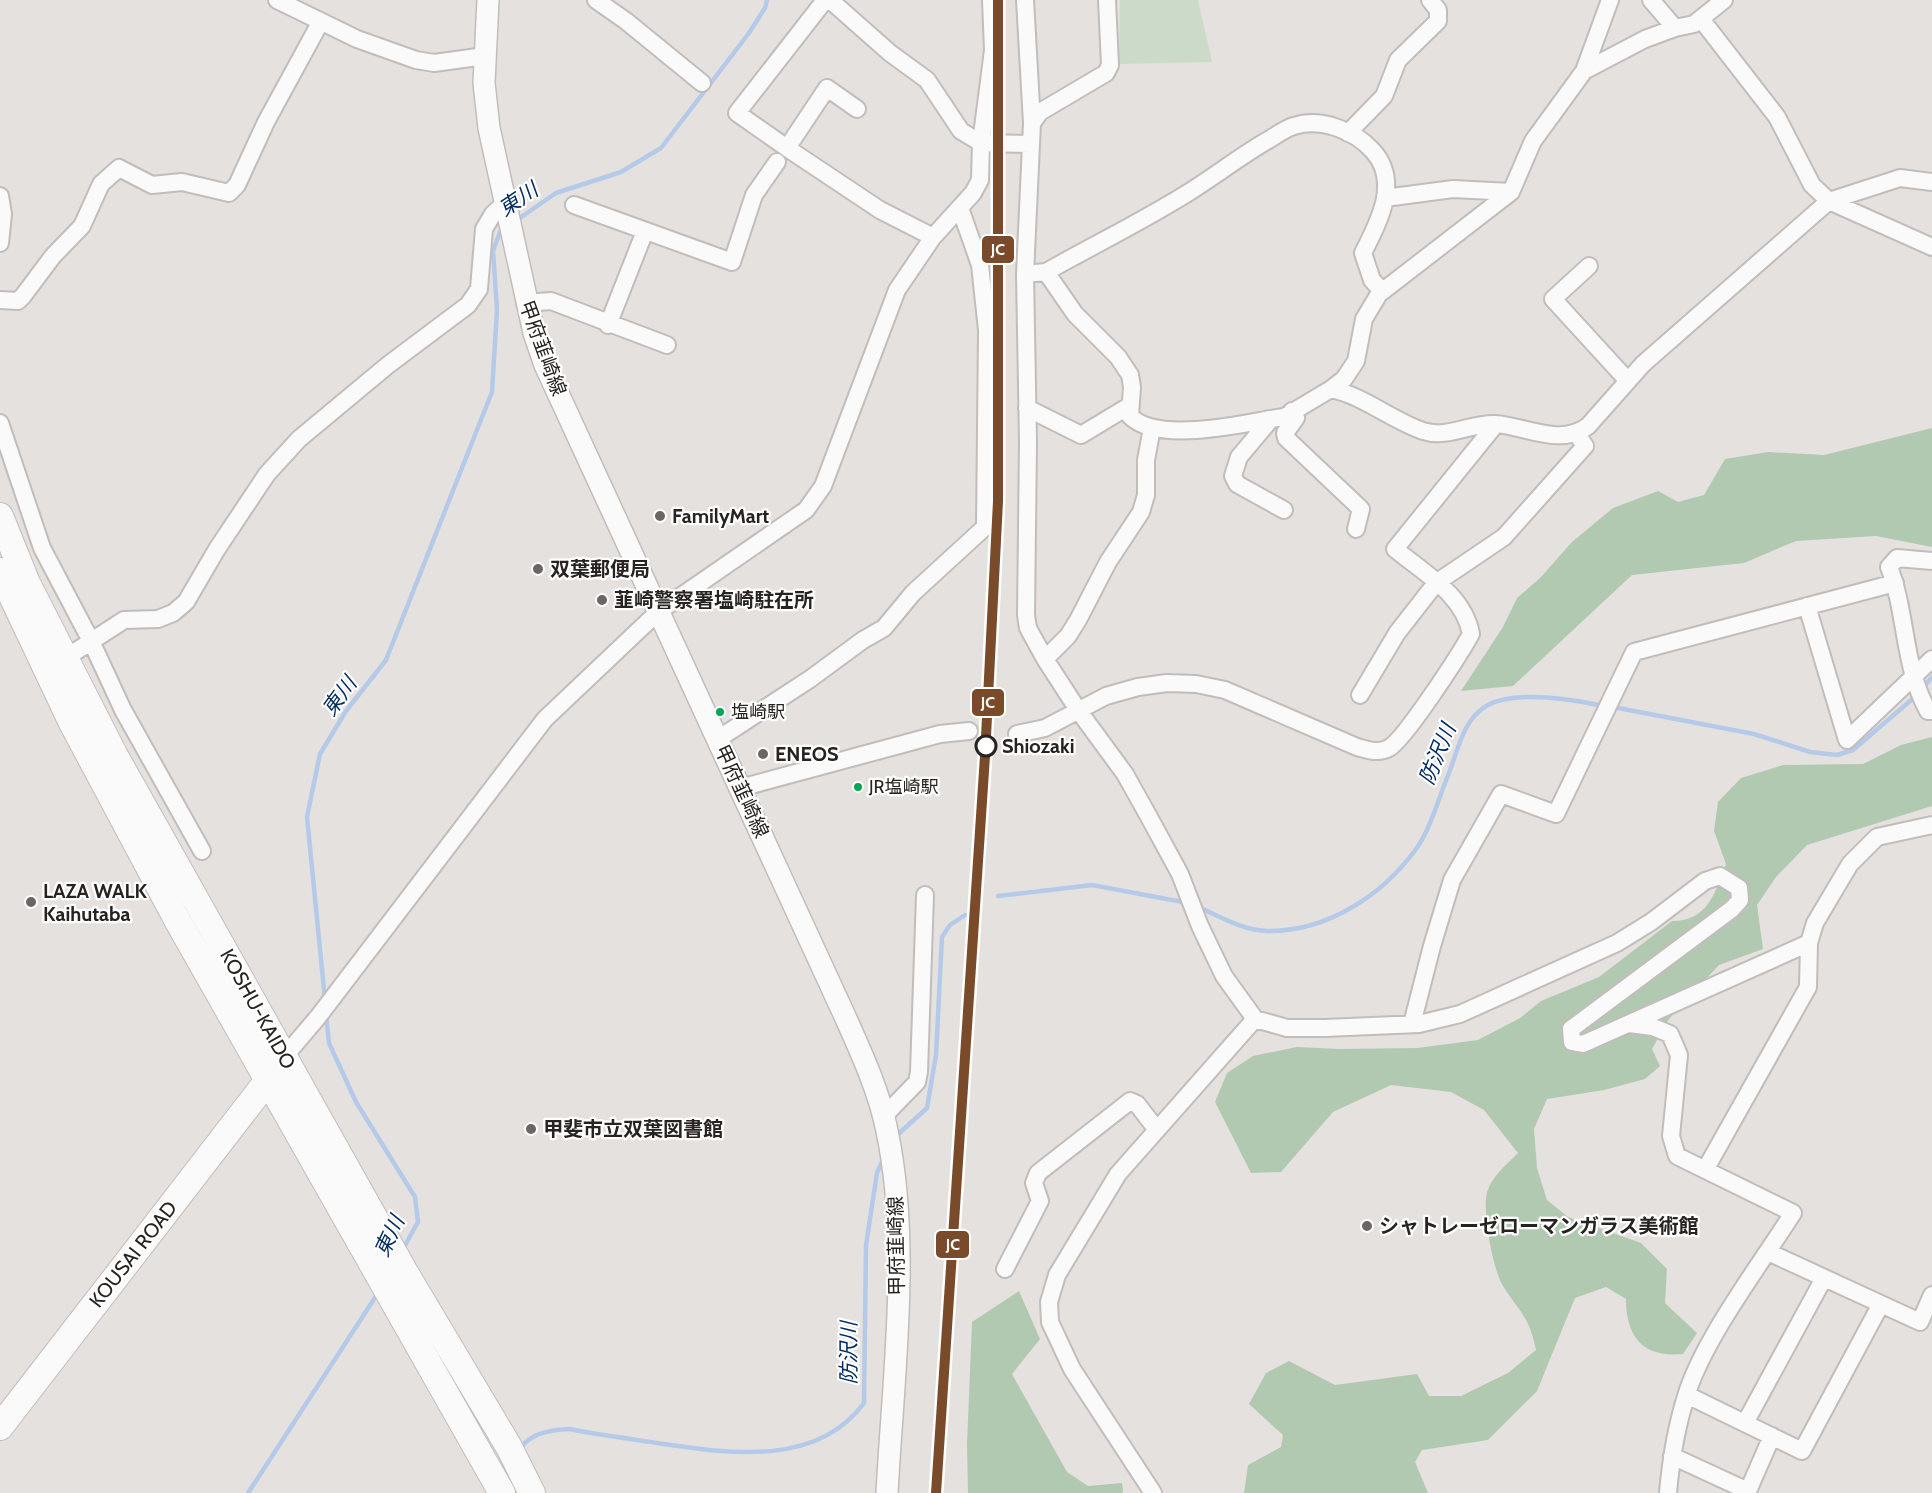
<svg xmlns="http://www.w3.org/2000/svg" width="1932" height="1493" font-family="Cabin,'Noto Sans JP',sans-serif">
  <style>
    .green { fill: #cbdac9 }
    .forest { fill: #b2c9b1 }
    .lines { fill: none; stroke-linecap: round; stroke-linejoin: round }
    .stream { stroke: #b5cae8; stroke-width: 4.5 }
    .minor-casing { stroke: #c1bdbb; stroke-width: 20 }
    .major-casing { stroke: #c1bdbb; stroke-width: 24 }
    .highway-casing { stroke: #c1bdbb; stroke-width: 28 }
    .minor { stroke: #fbfafa; stroke-width: 16 }
    .major { stroke: #fbfafa; stroke-width: 21 }
    .highway { stroke: #fbfafa; stroke-width: 26 }
    .rail-1-casing { stroke: #fff; stroke-width: 15 }
    .rail-1 { stroke: #7a4b2a; stroke-width: 10 }
    .poi-dot { fill: #696663; stroke: #fff; stroke-width: 2 }
    .bus-dot { fill: #00a651; stroke: #fff; stroke-width: 2 }
    .stop-dot { fill: #fff; stroke: #262321; stroke-width: 3 }
    .labels { text-anchor: middle; dominant-baseline: central; stroke-width: 4.5; stroke-linejoin: round; paint-order: stroke }
    .bus-label { font-size: 18px; fill: #262321; stroke: #fff; text-anchor: start }
    .street-label { font-size: 20px; fill: #262321; stroke: #fff }
    .poi-label { font-size: 20px; font-weight: bold; fill: #262321; stroke: #fff; text-anchor: start }
    .stop-label { font-size: 20px; font-weight: bold; fill: #262321; stroke: #fff; text-anchor: start }
    .water-label { font-size: 21px; font-style: italic; fill: #032c61; stroke: #fff }
    .line-badge { stroke: #fff; stroke-width: 2 }
    .badge-label { font-size: 16px; text-anchor: middle; font-weight: bold; fill: #fff }
  </style>
  <rect width="100%" height="100%" fill="#e5e1de"/>
  <path class="green" d="M 1120,0 L 1198,0 L 1212,62 L 1119,64 Z"/>
  <path class="forest" d="M 1932,428 L 1932,547 L 1876,536 L 1796,541 L 1744,563 L 1632,575 L 1513,686 L 1461,691 L 1503,627 L 1517,598 L 1540,578 L 1572,542 L 1613,508 L 1658,491 L 1678,502 L 1704,495 L 1725,459 L 1768,452 L 1824,455 Z
    M 1932,737 L 1932,806 L 1807,845 L 1776,877 L 1757,905 L 1763,949 L 1719,965 L 1669,1019 L 1652,1049 L 1660,1066 L 1645,1079 L 1604,1090 L 1547,1099 L 1534,1129 L 1537,1168 L 1547,1200 L 1568,1217 L 1641,1243 L 1667,1269 L 1665,1303 L 1697,1333 L 1683,1354 C 1643,1358 1626,1337 1626,1299 L 1606,1287 L 1575,1298 L 1537,1391 L 1488,1440 L 1422,1450 L 1415,1462 L 1428,1493 L 1244,1493 L 1248,1465 L 1281,1447 L 1283,1435 L 1249,1404 L 1266,1373 L 1289,1361 L 1335,1385 L 1417,1374 L 1429,1396 L 1461,1396 L 1508,1373 L 1536,1350 C 1529,1316 1520,1313 1503,1286 C 1493,1270 1482,1211 1487,1192 C 1492,1176 1507,1164 1518,1153 L 1484,1110 L 1451,1092 L 1391,1085 L 1333,1112 L 1281,1172 L 1251,1173 L 1215,1102 L 1227,1073 L 1253,1056 L 1297,1047 L 1339,1049 L 1417,1048 L 1478,1040 L 1520,1018 L 1541,1001 L 1599,977 L 1672,921 C 1708,921 1715,893 1726,864 L 1714,831 L 1718,802 L 1741,778 L 1783,765 L 1863,764 L 1901,745 Z
    M 1019,1291 L 1040,1339 L 1012,1374 L 1067,1472 L 1088,1486 L 1122,1483 L 1123,1493 L 968,1493 L 967,1444 L 972,1322 Z"/>
  <g class="lines">
    <path class="stream" d="M 514,222 L 556,193 L 621,172 L 661,148 L 749,33 L 765,8 L 767,0
      M 1922,689 L 1932,677
      M 1613,707 L 1754,734 L 1810,752 L 1837,755 L 1853,750 L 1917,695
      M 998,896 L 1092,885 L 1188,903
      M 1198,907 C 1219,916 1244,931 1267,931 C 1326,932 1382,896 1416,849 C 1430,830 1438,800 1447,778 C 1458,752 1462,719 1488,705 C 1516,690 1575,700 1604,706
      M 325,1000 L 307,817 L 320,754 L 346,711 L 386,660 L 492,392 L 497,309 L 493,251 L 500,232 L 505,228
      M 326,1014 L 329,1043 L 356,1102 L 415,1197 L 418,1222 L 403,1249
      M 894,1138 L 927,1108 L 936,1055 L 942,937 L 950,925 L 965,915
      M 520,1449 C 530,1433 550,1430 569,1429 C 600,1435 632,1439 664,1444 C 732,1454 818,1466 864,1403 L 866,1245 L 877,1173 L 883,1159
      M 248,1493 L 378,1293"/>
    <defs>
      <path id="minor" d="M 277,0 L 357,39 L 416,60 L 434,63 L 485,56
        M 596,0 L 626,21 L 702,83
        M 830,0 L 890,53 L 927,80 L 961,131 L 981,143 L 1031,144
        M 1025,0 L 1032,123
        M 1107,0 L 1110,65 L 1106,73 L 1040,112 L 1032,123 L 1025,274 L 1028,442 L 1026,615 L 1028,628 L 1045,659 L 1078,710 L 1125,774 L 1149,817 L 1180,874 L 1200,926 L 1224,976 L 1255,1019 L 1287,1028 L 1325,1028 L 1419,1024 L 1460,1014 L 1617,943 L 1651,922 L 1705,881 L 1720,876 L 1739,888 L 1740,900 L 1732,909 L 1571,1029 L 1572,1042 L 1583,1044 L 1809,943
        M 1651,0 L 1675,28
        M 1701,19 L 1777,117 L 1812,185 L 1829,201 L 1932,247
        M 1584,71 L 1610,0
        M 857,109 L 827,88 L 787,148 L 880,210 L 933,237
        M 1348,133 L 1384,96 L 1398,60 L 1438,21 L 1438,10 L 1430,0
        M 787,148 L 737,113 L 825,0
        M 0,196 L 3,214 L 0,243
        M 1385,198 L 1453,189 L 1511,192
        M 574,205 L 732,262 L 754,195 L 777,162
        M 1589,266 L 1553,299 L 1628,381
        M 1046,272 L 1075,314 L 1118,357 L 1130,375 L 1132,387 L 1130,416 C 1156,443 1236,425 1271,419 L 1284,417 L 1331,389 C 1364,396 1391,420 1423,431 C 1447,439 1471,423 1495,424 C 1526,426 1560,447 1588,426 L 1643,364 L 1829,201 L 1900,178 L 1932,182
        M 1035,273 L 1046,272 C 1092,246 1141,222 1186,194 C 1214,177 1240,156 1270,139 C 1277,135 1286,128 1294,126 C 1321,117 1355,131 1373,151 C 1401,182 1378,223 1363,253 L 1372,280 L 1382,291
        M 0,300 L 18,301 L 23,296 L 53,256 L 82,226 L 101,184 L 119,168 L 152,185 L 182,182 L 229,193 L 237,185 L 266,122 L 320,23
        M 525,303 L 551,301 L 667,345
        M 608,325 L 645,231
        M 1331,389 L 1344,379 L 1356,361 L 1364,319 L 1379,294 L 1511,192 L 1533,141 L 1584,71 L 1645,39 L 1675,28 L 1694,24 L 1724,0
        M 1027,408 L 1081,435 L 1129,406
        M 1292,411 L 1296,418 L 1285,433 L 1286,438 L 1361,509 L 1356,529
        M 1271,419 L 1239,457 L 1233,476 L 1237,484 L 1284,510
        M 0,423 L 42,548 L 91,641 L 123,710 L 202,851
        M 1932,561 L 1897,558 L 1889,567 C 1907,613 1903,667 1928,711 L 1932,711
        M 1807,606 L 1847,740 L 1932,659
        M 64,659 L 124,620 L 158,619 L 173,613 L 186,602 L 217,549 L 267,474 L 299,439 L 388,365 L 468,305 L 479,289 L 484,229 L 493,214 L 505,203
        M 1045,659 L 1068,636 L 1078,620 L 1108,562 L 1141,512 L 1146,495 L 1146,460 L 1152,428
        M 1360,695 L 1397,633 L 1436,583 L 1504,537 L 1585,446 L 1577,434
        M 1017,734 L 1045,728 L 1106,696 L 1138,687 L 1167,683 L 1196,684 L 1225,690 L 1357,747 C 1368,750 1378,754 1389,748 C 1405,739 1460,654 1471,634 C 1464,595 1424,573 1395,549 L 1496,424
        M 718,739 L 810,679 L 863,640 L 884,628 L 913,593 L 985,527 L 987,330 L 980,265 L 960,208
        M 740,788 L 940,734 L 969,731
        M 1412,1024 L 1432,946 L 1452,880 L 1501,794 L 1556,814 L 1634,652 L 1895,583
        M 1629,1024 L 1653,1027 L 1670,1034 L 1679,1055 L 1671,1136 L 1677,1156 L 1793,1213 C 1760,1265 1708,1333 1688,1390 C 1677,1423 1671,1458 1668,1493
        M 284,1057 L 318,1017 L 545,719 L 658,612 L 806,510 L 823,486 L 897,290 L 933,237 L 973,193 L 980,180 L 981,143 L 993,50 L 991,0
        M 884,1116 L 917,1082 L 919,1072 L 925,895
        M 1705,1170 L 1808,987 L 1809,943 L 1815,923 L 1850,864 L 1877,837 L 1932,825
        M 1768,1252 L 1920,1322 L 1932,1295
        M 1005,1269 L 1040,1201 L 1034,1183 L 1038,1173 L 1130,1101 L 1137,1104 L 1157,1130
        M 1687,1395 L 1802,1451 L 1881,1304
        M 1745,1423 L 1824,1278
        M 1672,1456 L 1748,1491 L 1772,1436
        M 1153,1493 L 1072,1369 L 1050,1322 L 1049,1302 L 1057,1275 L 1118,1174 L 1255,1019"/>
      <path id="major" d="M 488,0 L 484,83 L 489,128 L 534,333 L 545,365 L 843,1012 C 860,1050 879,1090 887,1131 C 911,1244 893,1378 887,1493"/>
      <path id="highway" d="M 0,516 L 27,583 L 114,754 L 406,1274 L 509,1447 L 532,1493
        M 0,571 L 72,723 L 176,918 L 502,1493
        M 0,1427 L 275,1071"/>
    </defs>
    <use href="#minor" class="minor-casing"/>
    <use href="#major" class="major-casing"/>
    <use href="#highway" class="highway-casing"/>
    <use href="#minor" class="minor"/>
    <use href="#major" class="major"/>
    <use href="#highway" class="highway"/>
    <defs>
      <path id="rail-1" d="M 936,1493 L 985,756 L 998,501 L 998,0"/>
    </defs>
    <use href="#rail-1" class="rail-1-casing"/>
    <use href="#rail-1" class="rail-1"/>
  </g>
  <g class="poi-dot">
    <circle cx="660" cy="516" r="6"/>
    <circle cx="538" cy="569" r="6"/>
    <circle cx="602" cy="600" r="6"/>
    <circle cx="763" cy="754" r="6"/>
    <circle cx="31" cy="902" r="6"/>
    <circle cx="531" cy="1129" r="6"/>
    <circle cx="1367" cy="1226" r="6"/>
  </g>
  <g class="bus-dot">
    <circle cx="720" cy="712" r="5"/>
    <circle cx="858" cy="787" r="5"/>
  </g>
  <circle class="stop-dot" cx="986" cy="746" r="10"/>
  <g class="labels">
    <g class="bus-label">
      <text x="731" y="712">塩崎駅</text>
      <text x="869" y="787">JR塩崎駅</text>
    </g>
    <g class="street-label">
      <text transform="translate(543 348) rotate(70)">甲府韮崎線</text>
      <text transform="translate(742 791) rotate(65)">甲府韮崎線</text>
      <text transform="translate(258 1009) rotate(61)">KOSHU-KAIDO</text>
      <text transform="translate(896 1246) rotate(-91)">甲府韮崎線</text>
      <text transform="translate(133 1254) rotate(-52)">KOUSAI ROAD</text>
    </g>
    <g class="poi-label">
      <text x="672" y="516">FamilyMart</text>
      <text x="550" y="569">双葉郵便局</text>
      <text x="614" y="600">韮崎警察署塩崎駐在所</text>
      <text x="775" y="754">ENEOS</text>
      <text x="43" y="891">LAZA WALK<tspan x="43" dy="23">Kaihutaba</tspan></text>
      <text x="543" y="1129">甲斐市立双葉図書館</text>
      <text x="1379" y="1226">シャトレーゼローマンガラス美術館</text>
    </g>
    <g class="stop-label">
      <text x="1002" y="746">Shiozaki</text>
    </g>
    <g class="water-label">
      <text transform="translate(518 199) rotate(-34)">東川</text>
      <text transform="translate(339 696) rotate(-54)">東川</text>
      <text transform="translate(1437 754) rotate(-68)">防沢川</text>
      <text transform="translate(389 1236) rotate(-65)">東川</text>
      <text transform="translate(848 1353) rotate(-90)">防沢川</text>
    </g>
  </g>
  <g class="line-badge">
    <rect x="981" y="235" width="34" height="29" rx="6" fill="#7a4b2a"/>
    <rect x="971" y="688" width="34" height="29" rx="6" fill="#7a4b2a"/>
    <rect x="935" y="1230" width="35" height="29" rx="6" fill="#7a4b2a"/>
  </g>
  <g class="badge-label">
    <text x="998" y="255">JC</text>
    <text x="988" y="708">JC</text>
    <text x="953" y="1250">JC</text>
  </g>
</svg>
